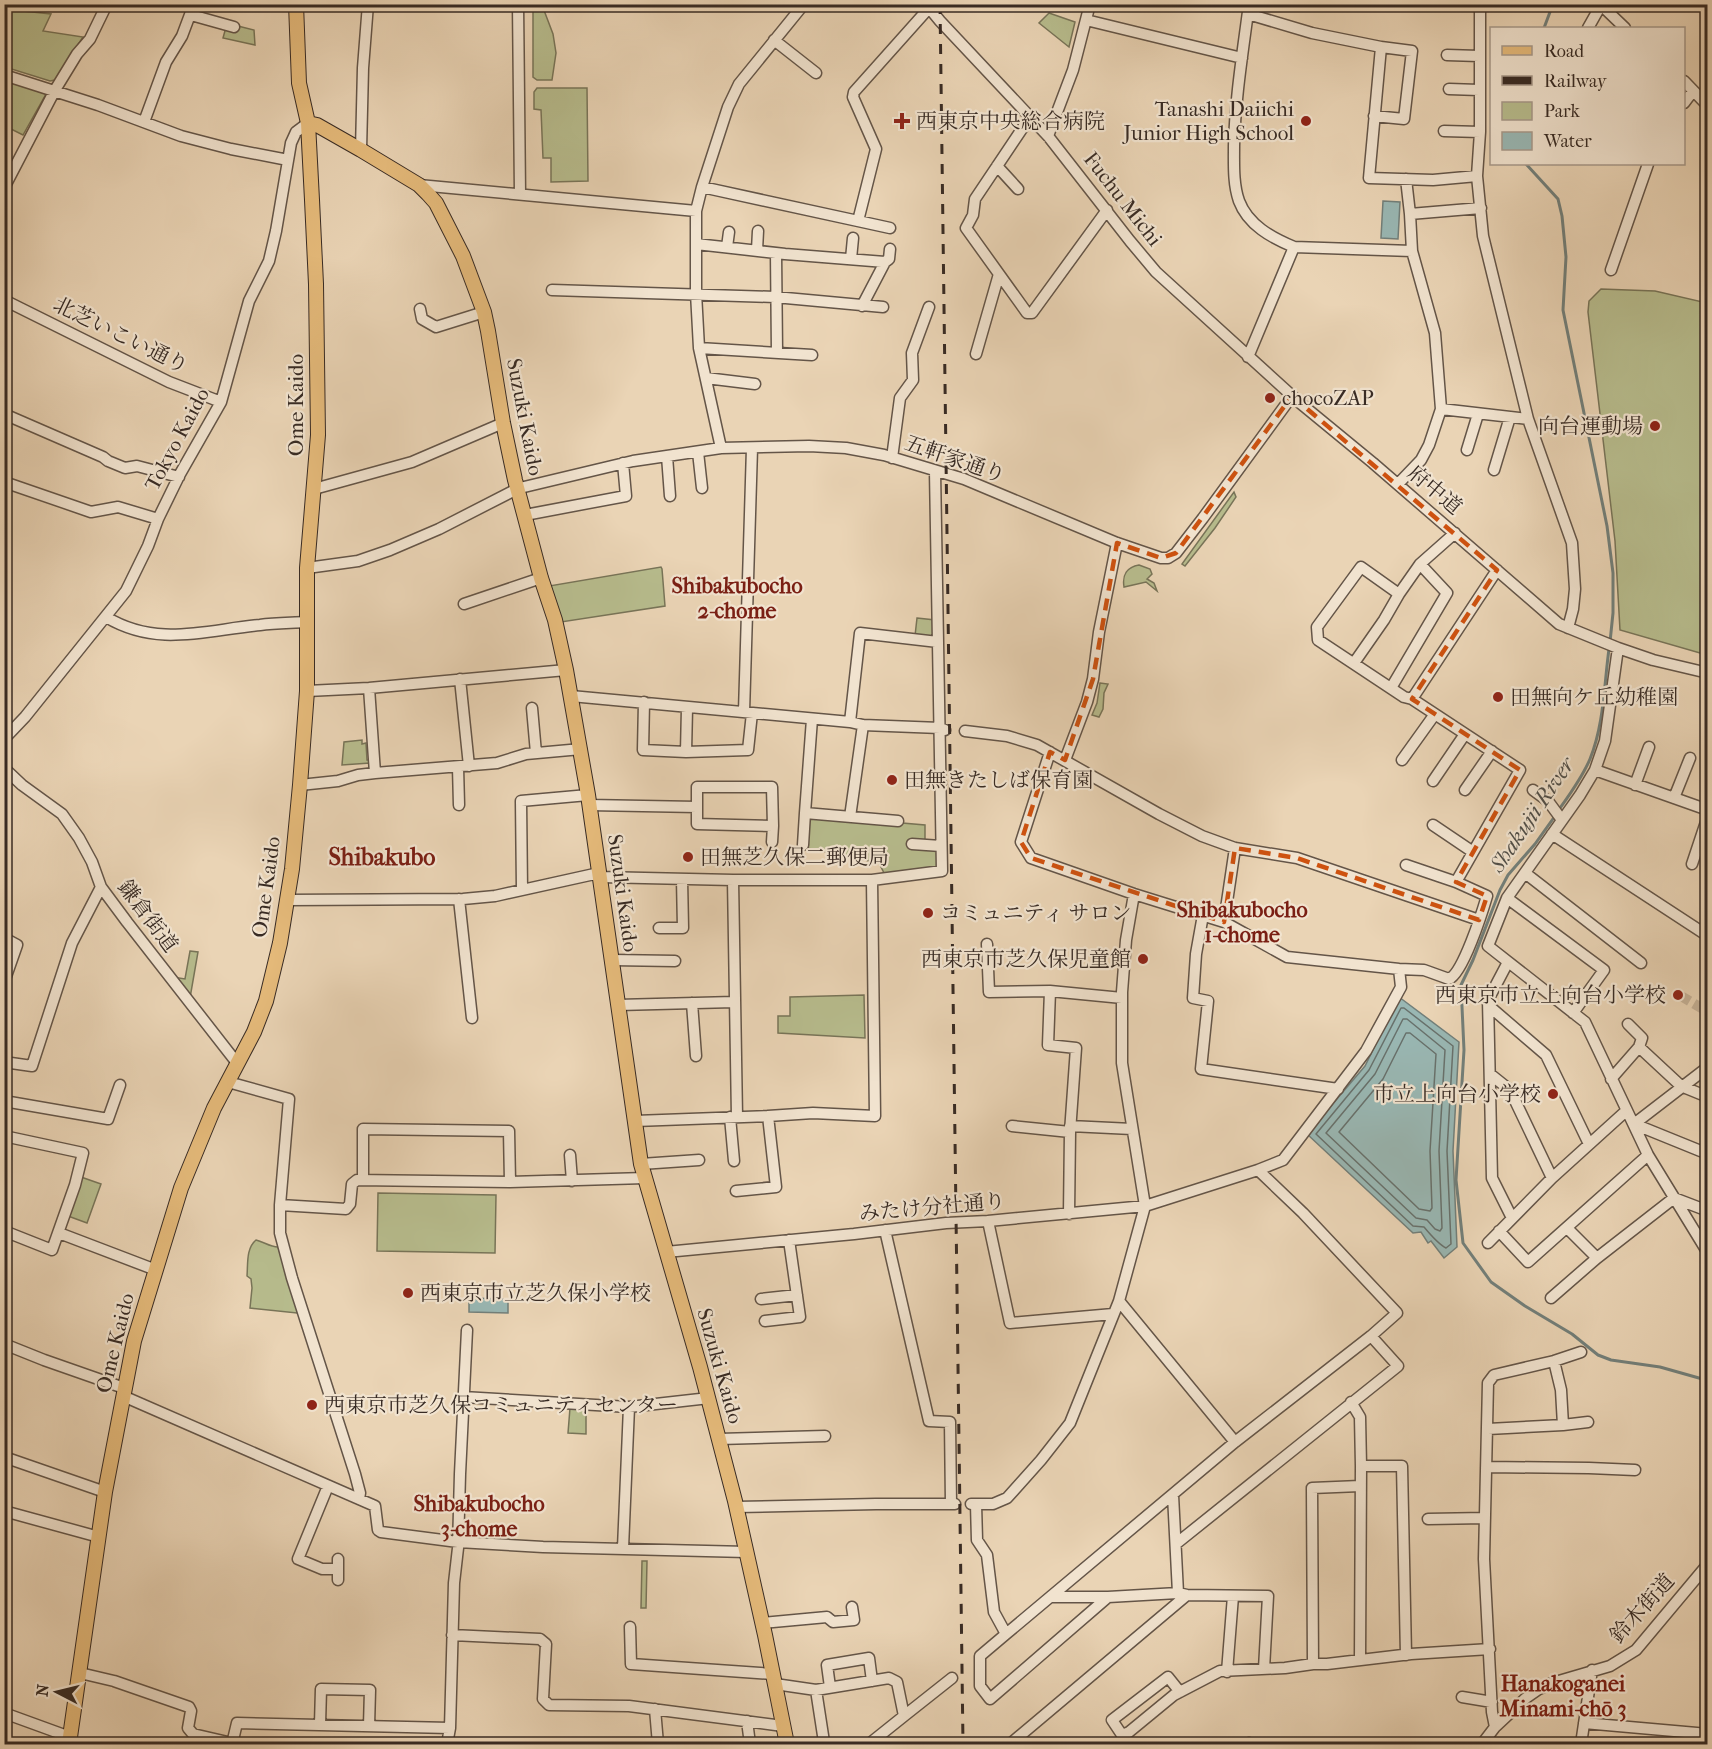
<svg xmlns="http://www.w3.org/2000/svg" width="1712" height="1749" font-family="'IM FELL French Canon','Noto Serif JP',serif">
  <style>
    .green { fill: #b7bc8d; stroke: #787458; stroke-width: 1.5 }
    .water { fill: #99b7b3; stroke: #727f7a; stroke-width: 1.5 }
    .lines { fill: none; stroke-linecap: round; stroke-linejoin: round }
    .shore { stroke: #68716c; stroke-width: 1.5 }
    .stream { stroke: #727f7a; stroke-width: 3 }
    .minor-tunnel { stroke: #c6b298; stroke-width: 10; stroke-dasharray: 10 5; stroke-linecap: butt }
    .minor-casing { stroke: #645548; stroke-width: 13 }
    .major-casing { stroke: #382b24; stroke-width: 16 }
    .minor { stroke: #f1e3cf; stroke-width: 10 }
    .major { stroke: #e5ba7a; stroke-width: 14 }
    .rail { stroke: #382b24; stroke-width: 3; stroke-dasharray: 10 10; stroke-linecap: butt }
    .marked { fill: none; stroke: #ce5210; stroke-width: 4.5; stroke-dasharray: 12 8; stroke-linejoin: round }
    .poi-dot { fill: #8f2418; stroke: #f1e3cf; stroke-width: 2 }
    .labels { text-anchor: middle; dominant-baseline: central; stroke-width: 4.5; stroke-linejoin: round; paint-order: stroke }
    .poi-label { font-size: 21px; fill: #382b24; stroke: #f1e3cf; text-anchor: start }
    .street-label { font-size: 21px; fill: #382b24; stroke: #f1e3cf }
    .neighbourhood-label { font-size: 22px; font-weight: bold; fill: #7a1f14; stroke: #f1e3cf }
    .water-label { font-size: 22px; font-style: italic; fill: #504e48; stroke: #f1e3cf }
    .quarter-label { font-size: 24px; font-weight: bold; fill: #7a1f14; stroke: #f1e3cf }
  </style>
  <rect width="100%" height="100%" fill="#ead4b5"/>
  <filter id="stains"><feTurbulence type="fractalNoise" baseFrequency=".00333" numOctaves="4"/><feColorMatrix values="0 0 0 0 .2 0 0 0 0 .09 0 0 0 0 .02 0 0 0 .5 -.17"/></filter>
  <radialGradient id="worn" r=".72"><stop offset=".6" stop-color="#630" stop-opacity="0"/><stop offset="1" stop-color="#630" stop-opacity=".3"/></radialGradient>
  <path class="green" d="M 533,5 L 542,5 L 553,34 L 556,53 L 552,80 L 537,80 L 533,77 Z
    M 4,9 L 51,14 L 43,31 L 83,37 L 55,80 L 50,81 L 5,67 Z
    M 1049,13 L 1075,22 L 1069,47 L 1039,23 Z
    M 234,25 L 254,30 L 255,45 L 223,38 L 226,27 Z
    M 4,80 L 46,94 L 23,135 L 5,126 Z
    M 537,88 L 587,88 L 588,181 L 551,182 L 551,158 L 543,158 L 541,110 L 534,109 L 534,92 Z
    M 1601,289 L 1655,291 L 1707,303 L 1707,655 L 1620,630 L 1615,541 L 1588,312 L 1589,301 Z
    M 1234,492 L 1236,497 L 1215,528 L 1185,566 L 1182,564 Z
    M 1139,565 L 1150,569 L 1152,574 L 1147,579 L 1154,583 L 1157,591 L 1146,582 L 1124,587 C 1122,575 1127,567 1139,565 Z
    M 661,567 L 662,569 L 665,606 L 561,622 L 549,586 Z
    M 917,618 L 935,620 L 934,636 L 915,636 Z
    M 1100,683 L 1108,684 L 1104,693 L 1103,709 L 1099,717 L 1092,715 L 1097,703 Z
    M 362,740 L 362,744 L 366,743 L 367,760 L 370,760 L 370,763 L 342,765 L 344,742 Z
    M 809,815 L 925,825 L 925,847 L 940,847 L 939,869 L 884,873 L 879,863 L 807,848 Z
    M 190,951 L 198,952 L 190,998 L 173,977 L 185,979 Z
    M 864,995 L 865,1038 L 778,1033 L 778,1016 L 790,1016 L 790,997 Z
    M 81,1177 L 101,1184 L 87,1223 L 68,1216 Z
    M 378,1193 L 496,1195 L 495,1253 L 377,1251 Z
    M 256,1240 C 264,1242 270,1247 278,1247 L 299,1310 L 297,1313 L 250,1308 L 252,1288 L 251,1279 L 247,1276 C 248,1264 246,1248 256,1240 Z
    M 570,1408 L 585,1409 L 586,1414 L 586,1434 L 568,1433 Z
    M 642,1561 L 647,1561 L 646,1608 L 641,1608 Z"/>
  <path class="water" d="M 1383,201 L 1400,202 L 1398,239 L 1381,238 Z
    M 1399,997 L 1459,1042 L 1453,1151 L 1457,1247 L 1444,1258 L 1431,1241 L 1428,1243 L 1421,1232 L 1413,1233 L 1307,1134 L 1365,1066 Z
    M 469,1298 L 508,1299 L 508,1313 L 469,1312 Z"/>
  <g class="lines">
    <path class="shore" d="M 1401,1008 L 1404,1008 L 1453,1046 L 1447,1151 L 1451,1244 L 1446,1248 C 1440,1245 1429,1233 1424,1227 L 1413,1226 L 1316,1134 L 1369,1070 Z
      M 1403,1019 L 1407,1019 L 1445,1050 L 1439,1151 L 1442,1228 L 1440,1231 L 1435,1229 L 1427,1220 L 1416,1218 L 1326,1133 L 1375,1074 Z
      M 1406,1033 L 1410,1033 L 1436,1054 L 1430,1151 L 1432,1208 L 1430,1211 L 1419,1209 L 1339,1132 L 1383,1079 Z"/>
    <path class="stream" d="M 1544,28 L 1553,4
      M 1526,164 L 1558,199 L 1562,216 L 1566,257 L 1563,310 L 1607,526 L 1613,573 L 1613,613 L 1610,642
      M 1558,811 C 1570,794 1582,778 1590,759 C 1604,725 1604,685 1609,649
      M 1555,816 L 1535,844 L 1508,875 L 1500,890 L 1473,960 L 1461,985 L 1464,1050 L 1456,1180 L 1463,1243 L 1491,1282 L 1525,1306 L 1572,1334 L 1598,1355 L 1611,1360 L 1660,1367 L 1706,1380"/>
    <path class="minor-tunnel" d="M 1681,996 L 1708,1012"/>
    <defs>
      <path id="minor" d="M 518,4 L 520,194
        M 926,4 L 940,21 L 1048,136 L 1130,241 L 1156,272 L 1300,403 L 1373,463 L 1559,624 L 1618,648 L 1653,660 L 1708,673
        M 1249,4 C 1243,51 1235,99 1234,146 C 1234,164 1233,184 1239,201 C 1248,225 1272,238 1294,247 L 1412,251
        M 1480,4 L 1480,132 L 1477,176 L 1483,236 L 1528,419 L 1572,543 L 1575,589 L 1573,609 L 1568,628
        M 1600,4 L 1625,28
        M 1248,14 L 1312,33 L 1381,47 L 1369,178 L 1433,180 L 1477,176
        M 191,15 L 234,27
        M 1086,20 L 1242,58
        M 1588,28 L 1601,5
        M 774,40 L 816,73
        M 1447,55 L 1479,56
        M 4,75 L 98,105 L 181,136 L 231,149 L 288,160
        M 1684,81 L 1708,106
        M 1449,89 L 1479,90
        M 1684,103 L 1693,91
        M 1374,116 L 1404,119 L 1412,51 L 1381,47
        M 1030,117 L 975,199 L 973,215 L 966,228 L 1027,313 L 1032,313 L 1107,210
        M 144,122 L 166,62 L 182,36 L 194,4
        M 1444,131 L 1480,132
        M 1048,136 L 1073,70 L 1090,4
        M 361,150 L 363,68 L 368,4
        M 997,166 L 1018,189
        M 419,185 L 696,211
        M 702,187 L 858,221 L 876,149 L 853,97 L 854,92 L 929,8
        M 4,188 L 55,90 L 77,54 L 90,39 L 107,4
        M 1410,214 L 1481,208
        M 858,221 L 890,228
        M 696,244 L 785,254 L 885,262
        M 727,247 L 729,232
        M 757,250 L 758,231
        M 776,253 L 777,352
        M 851,259 L 853,238
        M 1611,270 L 1648,164
        M 552,290 L 775,297 L 883,307
        M 4,300 L 169,382 L 221,402
        M 862,306 L 885,262 L 889,259 L 890,249
        M 420,309 L 422,319 L 436,327 L 484,312
        M 699,348 L 812,355
        M 976,354 L 999,274
        M 1248,357 L 1294,247
        M 706,378 L 755,384
        M 1441,409 L 1528,419
        M 4,414 L 103,457 L 108,461 L 125,468 L 137,466 L 179,477
        M 721,448 L 699,348 L 696,293 L 696,211 L 702,187 L 728,107 L 739,84 L 804,4
        M 1467,450 L 1478,414
        M 698,452 L 702,488
        M 667,456 L 670,496
        M 892,458 L 900,398 L 913,380 L 912,353 L 929,307
        M 1494,470 L 1510,417
        M 4,482 L 91,512 L 118,507 L 158,519
        M 1398,484 L 1421,460 L 1429,445 L 1441,409 L 1435,333 L 1412,251 L 1410,214 L 1406,179
        M 314,489 L 412,462 L 503,423
        M 525,515 L 626,496 L 623,463
        M 4,537 L 5,538
        M 307,568 L 358,561 L 390,550 L 439,529 L 517,489 L 524,487 L 633,461 L 721,448 L 809,446 L 846,448 L 884,455 L 964,479 L 1117,543 L 1161,558 L 1168,558 L 1176,553 L 1203,518 L 1292,396
        M 1399,594 L 1361,567 L 1317,627 L 1318,640 L 1404,697 L 1412,699 L 1520,770 L 1456,882
        M 464,604 L 541,578
        M 106,617 C 158,648 205,630 260,625 C 275,623 291,623 306,622
        M 1618,648 L 1605,741 L 1595,770 L 1580,795 L 1507,898 L 1488,946 L 1585,1022 L 1648,1155 L 1708,1253
        M 1354,663 L 1384,620 L 1399,594 L 1420,564 L 1455,533
        M 460,679 L 469,766
        M 369,688 L 375,773
        M 1391,688 L 1447,593 L 1420,564
        M 307,691 L 369,688 L 566,670
        M 571,696 L 850,722 L 863,725 L 940,728 L 945,730
        M 1412,699 L 1497,570
        M 644,702 L 643,750 L 686,752 L 748,750 L 752,713
        M 532,708 L 536,753
        M 744,712 L 752,448
        M 812,719 L 805,813 L 898,821
        M 850,722 L 860,633 L 938,642
        M 965,731 L 1007,736 L 1037,745 L 1159,814 L 1202,836 L 1235,848 L 1297,858 L 1479,920
        M 4,739 L 25,717 L 126,591 L 148,546 L 158,519 L 180,474 L 221,402 L 249,301 L 269,261 L 276,231 L 291,143 L 296,132 L 308,123
        M 686,752 L 687,708
        M 1050,752 L 1021,842 L 1031,858 L 1134,894 L 1224,922 L 1287,957 L 1399,969 L 1424,970 L 1449,979 C 1463,973 1482,913 1487,896 L 1456,882 L 1406,865
        M 1065,760 L 1087,702 L 1093,679 L 1099,632 L 1117,543
        M 1402,760 L 1435,714
        M 458,767 L 459,805
        M 4,768 L 22,785 L 62,814 L 79,838 L 92,862 L 101,887 L 127,922 L 237,1063
        M 1595,770 L 1708,810
        M 920,779 L 941,783
        M 1433,781 L 1465,734
        M 300,785 L 338,781 L 358,775 L 375,773 L 497,763 L 526,754 L 581,749
        M 1635,785 L 1649,747
        M 1465,790 L 1492,751
        M 1533,790 L 1548,801 L 1562,820
        M 1674,798 L 1690,758
        M 589,805 L 697,807 L 697,787 L 772,787 L 773,826 L 697,824 L 697,807
        M 850,817 L 863,725
        M 1433,825 L 1473,852
        M 1552,834 L 1708,936
        M 772,842 L 773,826
        M 912,844 L 941,846
        M 803,845 L 805,813
        M 1692,864 L 1708,816
        M 1525,873 L 1641,963
        M 600,877 L 733,880 L 872,880
        M 733,880 L 737,1117
        M 522,890 L 521,801 L 588,795
        M 1507,898 L 1604,970 L 1573,1013
        M 459,899 L 472,1018
        M 287,900 L 463,899 L 495,896 L 599,873
        M 1203,915 L 1196,954 L 1193,998 L 1208,1001 L 1201,1069 L 1338,1089
        M 1224,922 L 1235,848
        M 659,928 L 683,928 L 682,879
        M 4,938 L 17,945 L 4,982
        M 987,944 L 989,992 L 1050,991 L 1122,998
        M 612,960 L 675,961
        M 1508,962 L 1488,1000 L 1492,1178 L 1512,1218
        M 1050,991 L 1048,1045 L 1076,1048 L 1070,1132 L 1069,1214
        M 692,1003 L 696,1056
        M 618,1005 L 734,1002
        M 1489,1006 L 1546,1055 L 1589,1144
        M 1628,1024 L 1642,1038 L 1639,1047
        M 4,1062 L 32,1066 L 72,943 L 101,887
        M 1490,1074 L 1510,1090 L 1552,1178
        M 1611,1079 L 1639,1047 L 1681,1086 L 1708,1097
        M 228,1082 L 289,1099 L 280,1205 L 280,1233 L 292,1278 L 355,1474 L 360,1493 L 359,1499
        M 4,1101 L 108,1119 L 120,1085
        M 730,1117 L 734,1161
        M 635,1121 L 768,1116 L 813,1113 L 875,1116 L 872,880 L 942,871 L 935,471
        M 1634,1124 L 1708,1067
        M 1634,1124 L 1708,1154
        M 1012,1126 L 1070,1132
        M 1070,1126 L 1132,1129
        M 4,1136 L 83,1153 L 75,1185 L 52,1250 L 4,1231
        M 570,1155 L 572,1181
        M 641,1164 L 699,1160
        M 363,1180 L 363,1129 L 509,1131 L 510,1182
        M 736,1191 L 776,1187 L 768,1116
        M 280,1205 L 346,1209 L 350,1204 L 352,1184 L 357,1180 L 510,1182 L 645,1178
        M 988,1221 L 1010,1323 L 1113,1314
        M 1567,1228 L 1597,1258
        M 885,1230 L 929,1421 L 950,1422 L 951,1504
        M 1499,1231 L 1528,1262 L 1648,1155
        M 59,1233 L 156,1270
        M 1488,1243 L 1552,1178 L 1626,1111
        M 666,1252 L 854,1234 L 946,1223 L 988,1221 L 1145,1206 L 1258,1170 L 1283,1160 L 1366,1051 L 1401,987 L 1399,969
        M 1551,1298 L 1597,1258 L 1674,1198 L 1708,1211
        M 761,1299 L 797,1295
        M 1119,1301 L 1235,1442
        M 765,1321 L 800,1317 L 789,1240
        M 4,1344 L 44,1360 L 124,1388
        M 1554,1361 L 1561,1390 L 1563,1425 L 1588,1422
        M 123,1396 L 375,1506 L 378,1530 L 381,1532 L 458,1542 L 543,1547 L 747,1552
        M 463,1397 L 629,1407 L 709,1398
        M 1351,1402 L 1360,1417 L 1361,1466 L 1360,1659
        M 1488,1429 L 1563,1425
        M 719,1439 L 825,1436
        M 4,1457 L 105,1492
        M 1361,1466 L 1402,1466 L 1406,1655
        M 1486,1467 L 1589,1468 L 1635,1470
        M 328,1486 L 298,1559 L 322,1569 L 338,1569
        M 1173,1495 L 1178,1593
        M 971,1504 L 993,1504 L 1007,1498 L 1041,1460 L 1070,1423 L 1119,1301 L 1145,1206 L 1122,1063 L 1122,992 L 1126,940 L 1134,894
        M 976,1504 L 977,1540 L 987,1555 L 994,1612 L 1006,1634 L 1235,1442 L 1371,1336 L 1397,1313 L 1303,1213 L 1258,1170
        M 736,1507 L 876,1504 L 955,1504
        M 4,1511 L 99,1537
        M 1428,1519 L 1485,1518
        M 1177,1543 L 1398,1366 L 1371,1336
        M 623,1548 L 629,1407
        M 338,1559 L 338,1580
        M 1051,1597 L 1108,1597 L 1178,1593 L 1187,1595 L 1268,1596 L 1264,1669
        M 762,1623 L 827,1617 L 833,1622 L 854,1620 L 852,1607
        M 630,1627 L 631,1664 L 773,1674
        M 1006,1634 L 980,1656 L 980,1686 L 990,1699 L 1108,1597
        M 452,1635 L 540,1639 L 546,1644 L 543,1699 L 549,1705 L 629,1706 L 783,1726
        M 1313,1664 L 1312,1488 L 1360,1486
        M 1227,1672 L 1233,1596
        M 80,1673 L 114,1681 L 189,1707 L 191,1711 L 188,1728 L 193,1734 L 232,1743
        M 775,1684 L 816,1690 L 889,1678 L 897,1682 L 904,1716 L 952,1678
        M 830,1687 L 827,1665 L 869,1658 L 872,1681
        M 816,1690 L 824,1742
        M 1180,1692 L 1168,1677 L 1112,1720 L 1122,1735 L 1129,1732 L 1174,1695 L 1220,1671 L 1285,1668 L 1313,1664 L 1327,1664 L 1411,1654 L 1490,1649
        M 1462,1697 L 1492,1702
        M 655,1709 L 658,1744
        M 4,1713 L 70,1737
        M 747,1721 L 750,1744
        M 1584,1723 L 1708,1734
        M 320,1724 L 321,1689 L 370,1690 L 369,1726
        M 1495,1727 L 1492,1712 L 1484,1559 L 1488,1383 L 1494,1375 L 1554,1361 L 1581,1352
        M 232,1744 L 237,1723 L 450,1728
        M 447,1744 L 450,1728 L 454,1583 L 458,1548 L 460,1474 L 467,1330
        M 869,1744 L 904,1716
        M 1010,1744 L 1187,1595
        M 1247,1744 L 1249,1743
        M 1482,1744 L 1495,1727 L 1526,1698 L 1539,1689 L 1552,1683 L 1610,1666 L 1636,1650 L 1708,1564
        M 1581,1744 L 1592,1670"/>
      <path id="major" d="M 308,123 L 317,125 L 361,150 L 419,185 L 428,194 L 436,203 L 463,256 L 484,312 L 488,331 L 503,423 L 515,480 L 541,578 L 555,620 L 566,670 L 588,795 L 641,1164 L 700,1367 L 735,1501 L 765,1635 L 787,1744
        M 69,1744 L 105,1492 L 134,1341 L 181,1188 L 214,1108 L 254,1032 L 266,1001 L 280,943 L 292,869 L 300,785 L 307,691 L 307,568 L 318,435 L 316,284 L 312,200 L 308,123 L 299,83 L 296,4"/>
    </defs>
    <use href="#minor" class="minor-casing"/>
    <use href="#major" class="major-casing"/>
    <use href="#minor" class="minor"/>
    <use href="#major" class="major"/>
    <path class="rail" d="M 940,4 L 963,1744"/>
  </g>
  <path class="marked" d="M 1292,396 L 1497,570 L 1412,699 L 1520,770 L 1456,882 L 1487,896 L 1479,920 L 1297,858 L 1235,848 L 1224,922 L 1031,858 L 1021,842 L 1050,752 L 1065,760 L 1093,679 L 1117,543 L 1161,558 L 1176,553 Z"/>
  <g class="poi-dot">
    <path d="M899 112h6v6h6v6h-6v6h-6v-6h-6v-6h6z"/>
    <circle cx="1306" cy="121" r="6"/>
    <circle cx="1270" cy="398" r="6"/>
    <circle cx="1655" cy="426" r="6"/>
    <circle cx="1498" cy="697" r="6"/>
    <circle cx="892" cy="780" r="6"/>
    <circle cx="688" cy="857" r="6"/>
    <circle cx="928" cy="913" r="6"/>
    <circle cx="1143" cy="959" r="6"/>
    <circle cx="1678" cy="995" r="6"/>
    <circle cx="1553" cy="1094" r="6"/>
    <circle cx="408" cy="1293" r="6"/>
    <circle cx="312" cy="1405" r="6"/>
  </g>
  <g class="labels">
    <g class="poi-label">
      <text x="1294" y="109" text-anchor="end">Tanashi Daiichi<tspan x="1294" dy="24">Junior High School</tspan></text>
      <text x="916" y="121">西東京中央総合病院</text>
      <text x="1282" y="398">chocoZAP</text>
      <text x="1643" y="426" text-anchor="end">向台運動場</text>
      <text x="1510" y="697">田無向ケ丘幼稚園</text>
      <text x="904" y="780">田無きたしば保育園</text>
      <text x="700" y="857">田無芝久保二郵便局</text>
      <text x="940" y="913">コミュニティ サロン</text>
      <text x="1131" y="959" text-anchor="end">西東京市芝久保児童館</text>
      <text x="1666" y="995" text-anchor="end">西東京市立上向台小学校</text>
      <text x="1541" y="1094" text-anchor="end">市立上向台小学校</text>
      <text x="420" y="1293">西東京市立芝久保小学校</text>
      <text x="324" y="1405">西東京市芝久保コミュニティセンター</text>
    </g>
    <g class="street-label">
      <text transform="translate(1123 199) rotate(52)">Fuchu Michi</text>
      <text transform="translate(121 335) rotate(26)">北芝いこい通り</text>
      <text transform="translate(296 405) rotate(-90)">Ome Kaido</text>
      <text transform="translate(525 417) rotate(79)">Suzuki Kaido</text>
      <text transform="translate(177 439) rotate(-62)">Tokyo Kaido</text>
      <text transform="translate(955 459) rotate(19)">五軒家通り</text>
      <text transform="translate(1435 490) rotate(40)">府中道</text>
      <text transform="translate(266 887) rotate(-82)">Ome Kaido</text>
      <text transform="translate(623 893) rotate(82)">Suzuki Kaido</text>
      <text transform="translate(148 916) rotate(53)">鎌倉街道</text>
      <text transform="translate(932 1207) rotate(-5)">みたけ分社通り</text>
      <text transform="translate(115 1343) rotate(-76)">Ome Kaido</text>
      <text transform="translate(720 1366) rotate(74)">Suzuki Kaido</text>
      <text transform="translate(1642 1608) rotate(-48)">鈴木街道</text>
    </g>
    <g class="neighbourhood-label">
      <text x="737" y="586">Shibakubocho<tspan x="737" dy="25">2-chome</tspan></text>
      <text x="1242" y="910">Shibakubocho<tspan x="1242" dy="25">1-chome</tspan></text>
      <text x="479" y="1504">Shibakubocho<tspan x="479" dy="25">3-chome</tspan></text>
      <text x="1563" y="1684">Hanakoganei<tspan x="1563" dy="25">Minami-chō 3</tspan></text>
    </g>
    <g class="water-label">
      <text transform="translate(1532 815) rotate(-56)">Shakujii River</text>
    </g>
    <g class="quarter-label">
      <text x="382" y="857">Shibakubo</text>
    </g>
  </g>
  <rect width="1712" height="1749" fill="none" stroke="#ead4b5" stroke-width="24"/>
  <rect x="6" y="6" width="1700" height="1737" fill="none" stroke="#382b24" stroke-width="3"/>
  <rect x="12" y="12" width="1688" height="1725" fill="none" stroke="#382b24" stroke-width="1.5"/>
  <rect x="1490" y="27" width="195" height="138" fill="#f1e3cf" stroke="#a7998b" stroke-width="1.5"/>
  <rect x="1502" y="46" width="30" height="9" fill="#e5ba7a" stroke="#a7998b" stroke-width="1.5"/>
  <text x="1544" y="57" font-size="18" fill="#382b24">Road</text>
  <rect x="1502" y="76" width="30" height="9" fill="#382b24" stroke="#a7998b" stroke-width="1.5"/>
  <text x="1544" y="87" font-size="18" fill="#382b24">Railway</text>
  <rect x="1502" y="102" width="30" height="18" fill="#b7bc8d" stroke="#a7998b" stroke-width="1.5"/>
  <text x="1544" y="117" font-size="18" fill="#382b24">Park</text>
  <rect x="1502" y="132" width="30" height="18" fill="#99b7b3" stroke="#a7998b" stroke-width="1.5"/>
  <text x="1544" y="147" font-size="18" fill="#382b24">Water</text>
  <g transform="translate(57 1692) rotate(277)" stroke="#f1e3cf" stroke-width="4.5" paint-order="stroke">
  <path d="M0-4.5L10 22L0 15L-10 22Z" fill="#382b24"/>
  <text y="-9" font-size="16" font-weight="bold" text-anchor="middle" fill="#382b24">N</text>
  </g>
  <rect width="100%" height="100%" filter="url(#stains)"/>
  <rect width="100%" height="100%" fill="url(#worn)"/>
</svg>
